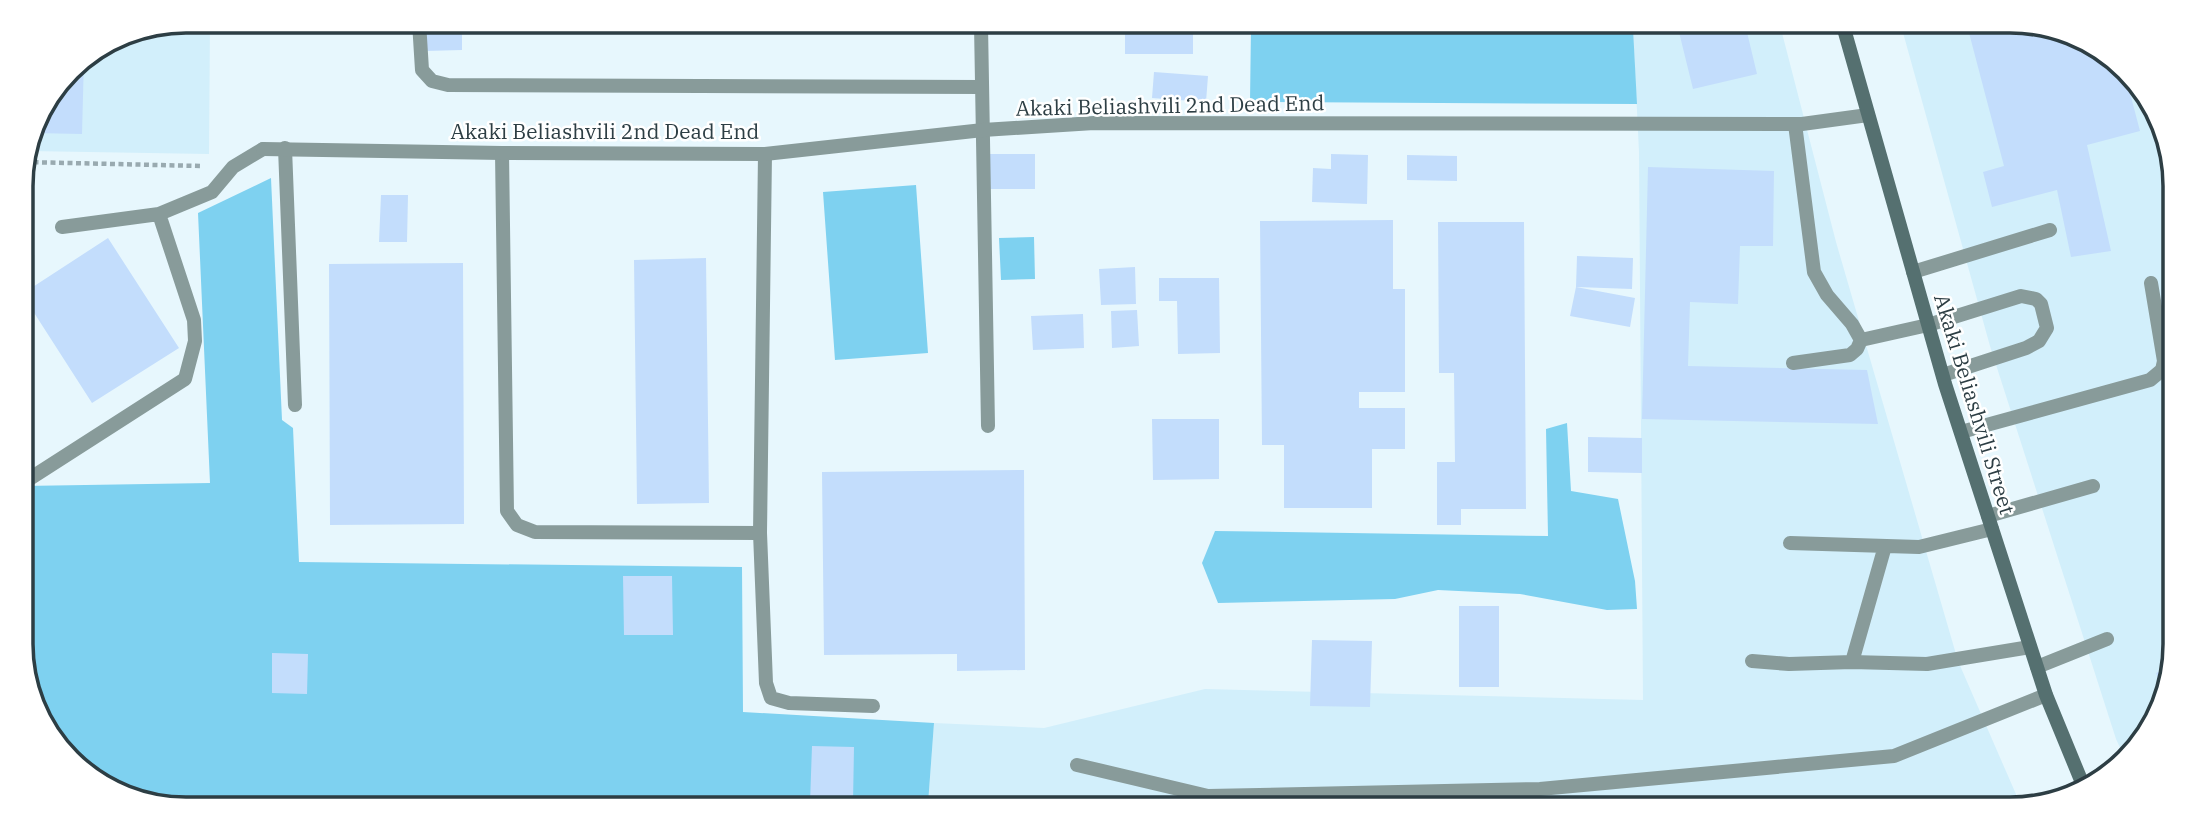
<svg xmlns="http://www.w3.org/2000/svg" width="2196" height="830" font-family="'IBM Plex Serif',serif">
  <style>
    .built { fill: #d2effb }
    .green { fill: #7ed1f0 }
    .building { fill: #c3ddfc }
    .lines { fill: none; stroke-linecap: round; stroke-linejoin: round }
    .path { stroke: #99aab0; stroke-width: 4.5; stroke-dasharray: 5 3.5; stroke-linecap: butt }
    .lane { stroke: #889b9a; stroke-width: 14 }
    .street { stroke: #889b9a; stroke-width: 14 }
    .secondary { stroke: #557070; stroke-width: 14 }
    .labels { text-anchor: middle; dominant-baseline: central; stroke-width: 5; stroke-linejoin: round; paint-order: stroke }
    .street-label { font-size: 21px; fill: #2d3e44; stroke: #fff }
    .rim { fill: none; stroke: #2d3e44; stroke-width: 3.5 }
  </style>
  <rect width="100%" height="100%" fill="#e7f7fd"/>
  <path class="built" d="M 186,21 L 210,21 L 209,154 L 28,151 L 38,113 L 77,62 L 123,33 Z
    M 1633,28 L 1781,29 L 1836,242 L 1958,661 L 2022,808 L 928,804 L 934,723 L 1044,728 L 1205,689 L 1643,700 L 1639,152 Z
    M 1902,29 L 2063,30 L 2141,85 L 2174,164 L 2166,697 L 2124,756 L 2116,739 L 1990,346 Z"/>
  <path class="green" d="M 1251,26 L 1633,28 L 1637,104 L 1250,102 Z
    M 271,178 L 282,420 L 293,428 L 299,562 L 742,567 L 743,712 L 934,723 L 928,804 L 133,800 L 62,753 L 24,676 L 23,486 L 210,483 L 198,213 Z
    M 916,185 L 928,353 L 835,360 L 823,192 Z
    M 1034,237 L 1035,279 L 1001,280 L 999,238 Z
    M 1567,423 L 1571,491 L 1618,499 L 1635,581 L 1637,609 L 1607,610 L 1520,594 L 1438,590 L 1395,599 L 1218,603 L 1202,563 L 1215,531 L 1548,536 L 1546,429 Z"/>
  <path class="building" d="M 220,21 L 257,21 L 257,26 L 220,25 Z
    M 425,22 L 462,22 L 462,50 L 425,51 Z
    M 519,23 L 557,23 L 557,28 L 519,29 Z
    M 645,23 L 718,24 L 718,30 L 645,30 Z
    M 1125,25 L 1193,26 L 1193,54 L 1125,54 Z
    M 1678,28 L 1746,28 L 1757,74 L 1693,89 Z
    M 1968,29 L 2063,30 L 2125,74 L 2140,131 L 2087,145 L 2111,251 L 2071,257 L 2057,190 L 1992,207 L 1983,172 L 2004,166 Z
    M 84,58 L 82,134 L 33,133 L 38,113 L 77,62 Z
    M 1154,72 L 1208,76 L 1206,102 L 1152,98 Z
    M 989,154 L 1035,154 L 1035,189 L 989,189 Z
    M 1331,154 L 1368,155 L 1367,204 L 1312,202 L 1313,168 L 1331,169 Z
    M 1407,155 L 1457,156 L 1457,181 L 1407,180 Z
    M 1648,167 L 1774,171 L 1773,246 L 1740,246 L 1738,304 L 1690,302 L 1688,366 L 1867,370 L 1878,424 L 1642,419 Z
    M 381,195 L 408,195 L 407,242 L 379,242 Z
    M 1393,220 L 1393,289 L 1405,289 L 1405,392 L 1359,392 L 1359,408 L 1405,408 L 1405,449 L 1372,449 L 1372,508 L 1284,508 L 1284,445 L 1262,445 L 1260,221 Z
    M 1438,222 L 1524,222 L 1526,509 L 1461,509 L 1461,525 L 1437,525 L 1437,462 L 1455,462 L 1454,373 L 1439,373 Z
    M 108,238 L 179,348 L 92,403 L 22,294 Z
    M 1577,256 L 1633,258 L 1632,289 L 1576,287 L 1635,298 L 1630,327 L 1570,316 L 1576,287 Z
    M 706,258 L 709,503 L 637,504 L 634,260 Z
    M 463,263 L 464,524 L 330,525 L 329,264 Z
    M 1135,267 L 1136,304 L 1101,305 L 1099,269 Z
    M 1159,278 L 1219,278 L 1220,353 L 1178,354 L 1177,301 L 1159,301 Z
    M 1137,310 L 1139,346 L 1112,348 L 1111,311 Z
    M 1083,314 L 1084,348 L 1033,350 L 1031,316 Z
    M 1152,419 L 1219,419 L 1219,479 L 1153,480 Z
    M 1588,437 L 1642,438 L 1642,473 L 1588,472 Z
    M 1024,470 L 1025,670 L 957,671 L 957,654 L 824,655 L 822,472 Z
    M 623,576 L 672,576 L 673,635 L 624,635 Z
    M 1459,606 L 1499,606 L 1499,687 L 1459,687 Z
    M 1312,640 L 1372,641 L 1370,707 L 1310,706 Z
    M 272,653 L 308,654 L 307,694 L 272,693 Z
    M 2167,668 L 2166,697 L 2166,698 L 2156,673 Z
    M 812,746 L 854,747 L 853,803 L 810,803 Z"/>
  <g class="lines">
    <path class="path" d="M 25,162 L 202,166"/>
    <path class="lane" d="M 419,22 L 422,70 L 432,81 L 448,85 L 982,87
      M 981,25 L 988,426
      M 1795,124 L 1814,272 L 1827,295 L 1852,324 L 1861,340 L 1928,325 L 2021,296 L 2036,299 L 2041,304 L 2047,328 L 2039,341 L 2026,348 L 1943,375
      M 285,148 L 295,405
      M 502,153 L 507,511 L 517,525 L 535,532 L 760,533 L 765,154
      M 62,227 L 159,214
      M 1913,272 L 2050,230
      M 1793,363 L 1850,355 L 1857,349 L 1861,340
      M 1961,432 L 2150,380 L 2162,370 L 2164,361 L 2151,283
      M 23,483 L 185,379 L 195,341 L 194,320 L 159,214 L 212,192 L 233,167 L 263,149
      M 1988,516 L 2093,486
      M 760,533 L 766,683 L 771,698 L 789,703 L 873,706
      M 1790,543 L 1919,547 L 1992,529
      M 1752,661 L 1789,664 L 1852,662 L 1927,664 L 2030,647
      M 1852,662 L 1885,546
      M 2037,667 L 2107,639
      M 1077,765 L 1208,796 L 1540,789 L 1894,756 L 2046,695"/>
    <path class="street" d="M 263,149 L 502,153 L 765,154 L 983,130 L 1094,123 L 1802,124 L 1868,115"/>
    <path class="secondary" d="M 1844,29 L 1945,384 L 2046,695 L 2083,785"/>
  </g>
  <g class="labels">
    <g class="street-label">
      <text transform="translate(1170 105) rotate(-1)">Akaki Beliashvili 2nd Dead End</text>
      <text x="605" y="131">Akaki Beliashvili 2nd Dead End</text>
      <text transform="translate(1975 404) rotate(73)">Akaki Beliashvili Street</text>
    </g>
  </g>
  <path d="M0 0H2196V830H0ZM186 33H2010A153 153 0 0 1 2163 186V644A153 153 0 0 1 2010 797H186A153 153 0 0 1 33 644V186A153 153 0 0 1 186 33Z" fill="#fff" fill-rule="evenodd"/>
  <path class="rim" d="M186 33H2010A153 153 0 0 1 2163 186V644A153 153 0 0 1 2010 797H186A153 153 0 0 1 33 644V186A153 153 0 0 1 186 33Z"/>
</svg>
